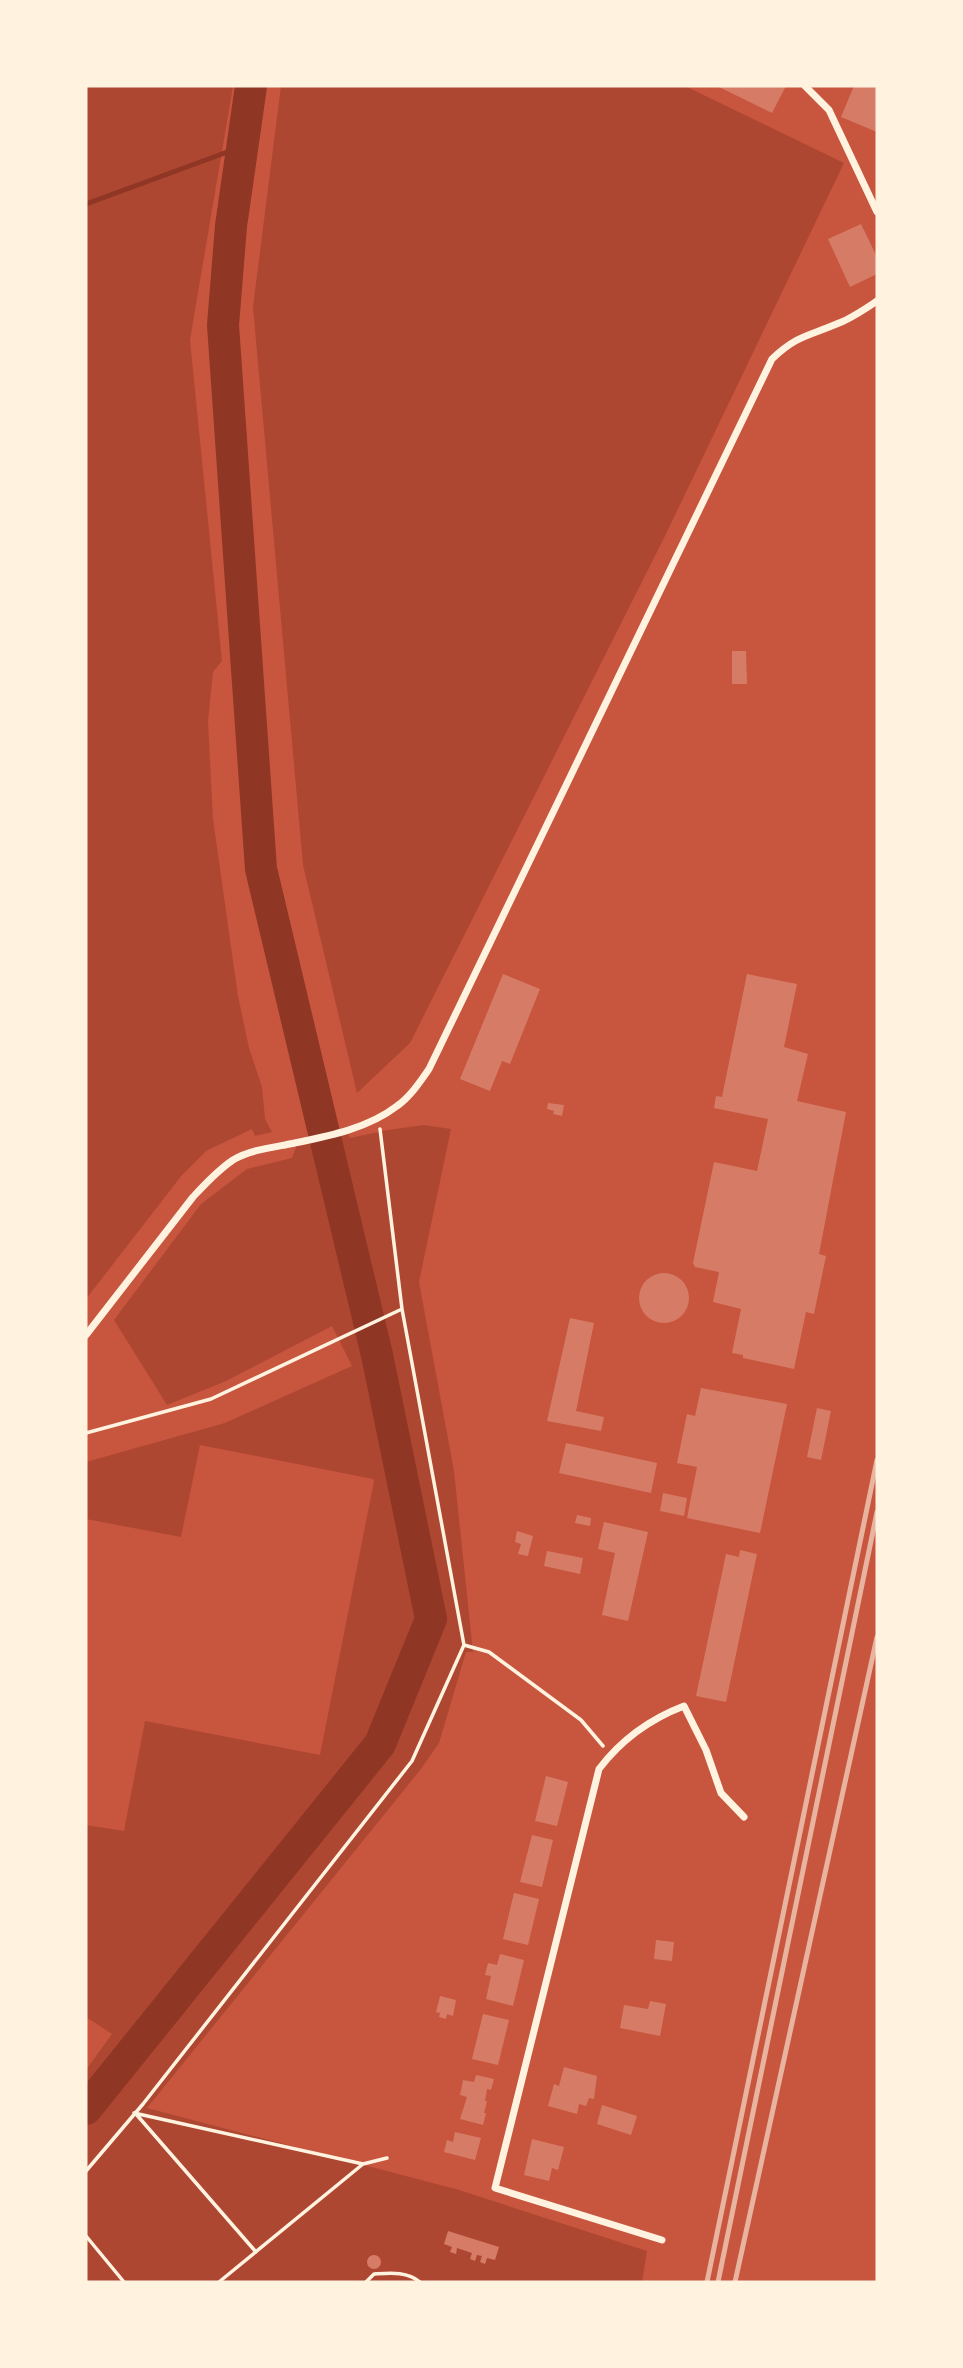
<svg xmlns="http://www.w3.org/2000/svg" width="963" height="2368" font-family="'Exo 2',sans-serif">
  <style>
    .green { fill: #ae4732 }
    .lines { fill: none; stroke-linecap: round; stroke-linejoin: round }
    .stream { stroke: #8f3625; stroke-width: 5 }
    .river { stroke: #8f3625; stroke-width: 32 }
    .building { fill: #d67c66 }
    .path { stroke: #fff3e0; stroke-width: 3.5 }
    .minor { stroke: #fff3e0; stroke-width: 7 }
    .rail { stroke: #e9b49f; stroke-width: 5 }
  </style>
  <rect width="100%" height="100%" fill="#c8553d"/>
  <path class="green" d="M 86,86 L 233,86 L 190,340 L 222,661 L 213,672 L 208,721 L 213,819 L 238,996 L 249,1048 L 262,1087 L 265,1119 L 272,1132 L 255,1136 L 252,1129 L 206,1151 L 182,1175 L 86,1299 Z
    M 281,86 L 685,86 L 844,163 L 665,536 L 410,1043 L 357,1093 L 303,865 L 253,307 Z
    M 424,1125 L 451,1129 L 419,1282 L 454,1471 L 473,1652 L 466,1652 L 439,1743 L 421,1769 L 147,2108 L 459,2190 L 647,2251 L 642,2282 L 86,2282 L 86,2070 L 112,2034 L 86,2017 L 86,1825 L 124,1831 L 145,1721 L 320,1755 L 374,1481 L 373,1479 L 200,1445 L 181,1537 L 86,1519 L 86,1462 L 225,1423 L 352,1366 L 332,1326 L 226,1381 L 167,1405 L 114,1320 L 201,1204 L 247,1169 L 292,1158 L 298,1142 L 346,1131 L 350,1138 L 388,1130 Z"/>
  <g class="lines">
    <path class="stream" d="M 86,204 L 241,147"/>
    <path class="river" d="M 86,2109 L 380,1744 L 431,1619 L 377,1355 L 261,869 L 223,325 L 231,226 L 251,86"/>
  </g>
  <path class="building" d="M 717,86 L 786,86 L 772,113 Z
    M 854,86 L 877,86 L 877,132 L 841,117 Z
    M 861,224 L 877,257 L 877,274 L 850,287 L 828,239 Z
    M 732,651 L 746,651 L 747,684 L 732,684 Z
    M 503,974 L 540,989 L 510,1064 L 502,1061 L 490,1091 L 460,1079 Z
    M 747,974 L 797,984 L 784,1047 L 808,1054 L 797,1101 L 846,1112 L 819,1254 L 826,1256 L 814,1314 L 806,1312 L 794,1369 L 743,1358 L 743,1355 L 732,1353 L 741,1309 L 713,1302 L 719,1272 L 695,1267 L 693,1263 L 714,1162 L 757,1171 L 768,1119 L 714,1108 L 716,1096 L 722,1097 Z
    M 548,1103 L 564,1105 L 562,1116 L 553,1114 L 554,1111 L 547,1109 Z
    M639 1298a25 25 0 1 1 50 0a25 25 0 1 1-50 0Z
    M 570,1318 L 594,1323 L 576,1411 L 604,1417 L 601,1431 L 547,1421 Z
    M 701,1388 L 787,1404 L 760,1533 L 687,1518 L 697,1467 L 677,1463 L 687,1414 L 695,1416 Z
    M 817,1408 L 831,1411 L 821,1460 L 807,1457 Z
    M 566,1443 L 657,1463 L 651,1493 L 559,1473 Z
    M 663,1493 L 687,1498 L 684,1516 L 660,1511 Z
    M 577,1515 L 591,1518 L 590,1526 L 575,1523 Z
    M 604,1522 L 648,1532 L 628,1621 L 602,1615 L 615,1553 L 598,1549 Z
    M 517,1531 L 533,1536 L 528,1556 L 518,1554 L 521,1544 L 515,1542 Z
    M 740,1550 L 757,1554 L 726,1702 L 696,1696 L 726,1554 L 739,1557 Z
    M 547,1551 L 583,1558 L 580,1574 L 544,1566 Z
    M 546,1776 L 568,1782 L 557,1826 L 535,1821 Z
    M 532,1835 L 553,1840 L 542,1887 L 520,1882 Z
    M 514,1893 L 539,1899 L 528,1945 L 503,1939 Z
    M 656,1940 L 674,1942 L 672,1961 L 654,1959 Z
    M 500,1954 L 524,1960 L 513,2006 L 486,1999 L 491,1976 L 485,1975 L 488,1963 L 497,1965 Z
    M 440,1996 L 456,2000 L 453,2016 L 447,2014 L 446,2019 L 439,2017 L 440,2013 L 436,2012 Z
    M 650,2001 L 666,2004 L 660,2036 L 620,2028 L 624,2005 L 648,2009 Z
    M 483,2014 L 509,2020 L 498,2065 L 472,2059 Z
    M 564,2067 L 597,2076 L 594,2099 L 589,2098 L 586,2106 L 579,2104 L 577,2114 L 548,2106 L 554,2084 L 559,2086 Z
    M 476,2075 L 494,2079 L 491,2090 L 487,2089 L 485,2101 L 487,2101 L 484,2113 L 486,2113 L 483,2125 L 460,2119 L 467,2097 L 460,2095 L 463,2080 L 474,2082 Z
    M 602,2105 L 637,2116 L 631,2135 L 597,2124 Z
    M 455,2132 L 481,2138 L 475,2160 L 444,2152 L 447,2140 L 453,2142 Z
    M 532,2139 L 564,2147 L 558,2170 L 552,2168 L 549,2181 L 524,2175 Z
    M 448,2231 L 499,2247 L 495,2260 L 487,2258 L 485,2264 L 480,2262 L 482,2256 L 477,2255 L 475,2261 L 470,2259 L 472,2253 L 457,2248 L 456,2254 L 450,2252 L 452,2247 L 444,2244 Z
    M367 2262a7 7 0 1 1 14 0a7 7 0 1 1-14 0Z"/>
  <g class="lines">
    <path class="path" d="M 86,1433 L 211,1399 L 402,1309
      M 464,1645 L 489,1652 L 581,1720 L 603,1746
      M 134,2113 L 363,2164 L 219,2282
      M 136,2114 L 256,2252
      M 363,2164 L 387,2158
      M 86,2171 L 143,2104 L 412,1761 L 464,1645 L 402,1309 L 380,1129
      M 86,2236 L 124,2282
      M 366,2282 L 374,2274 C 390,2273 407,2271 420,2282"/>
    <path class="minor" d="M 805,86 L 829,110 L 877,212
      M 86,1335 L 193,1197 C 205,1184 218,1170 233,1160 C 248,1151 268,1148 285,1145 C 323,1137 366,1130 397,1106 C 410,1097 420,1082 429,1069 L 772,359 C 797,335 809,336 839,323 C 852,318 865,309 877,301
      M 662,2240 L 495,2188 L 599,1769 C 621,1740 650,1719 684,1706 L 706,1750 L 721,1793 L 744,1817"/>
    <path class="rail" d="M 707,2282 L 877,1460
      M 718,2282 L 877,1512
      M 735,2282 L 877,1637"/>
  </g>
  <rect width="963" height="2368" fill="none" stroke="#fff3e0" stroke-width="175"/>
</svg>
